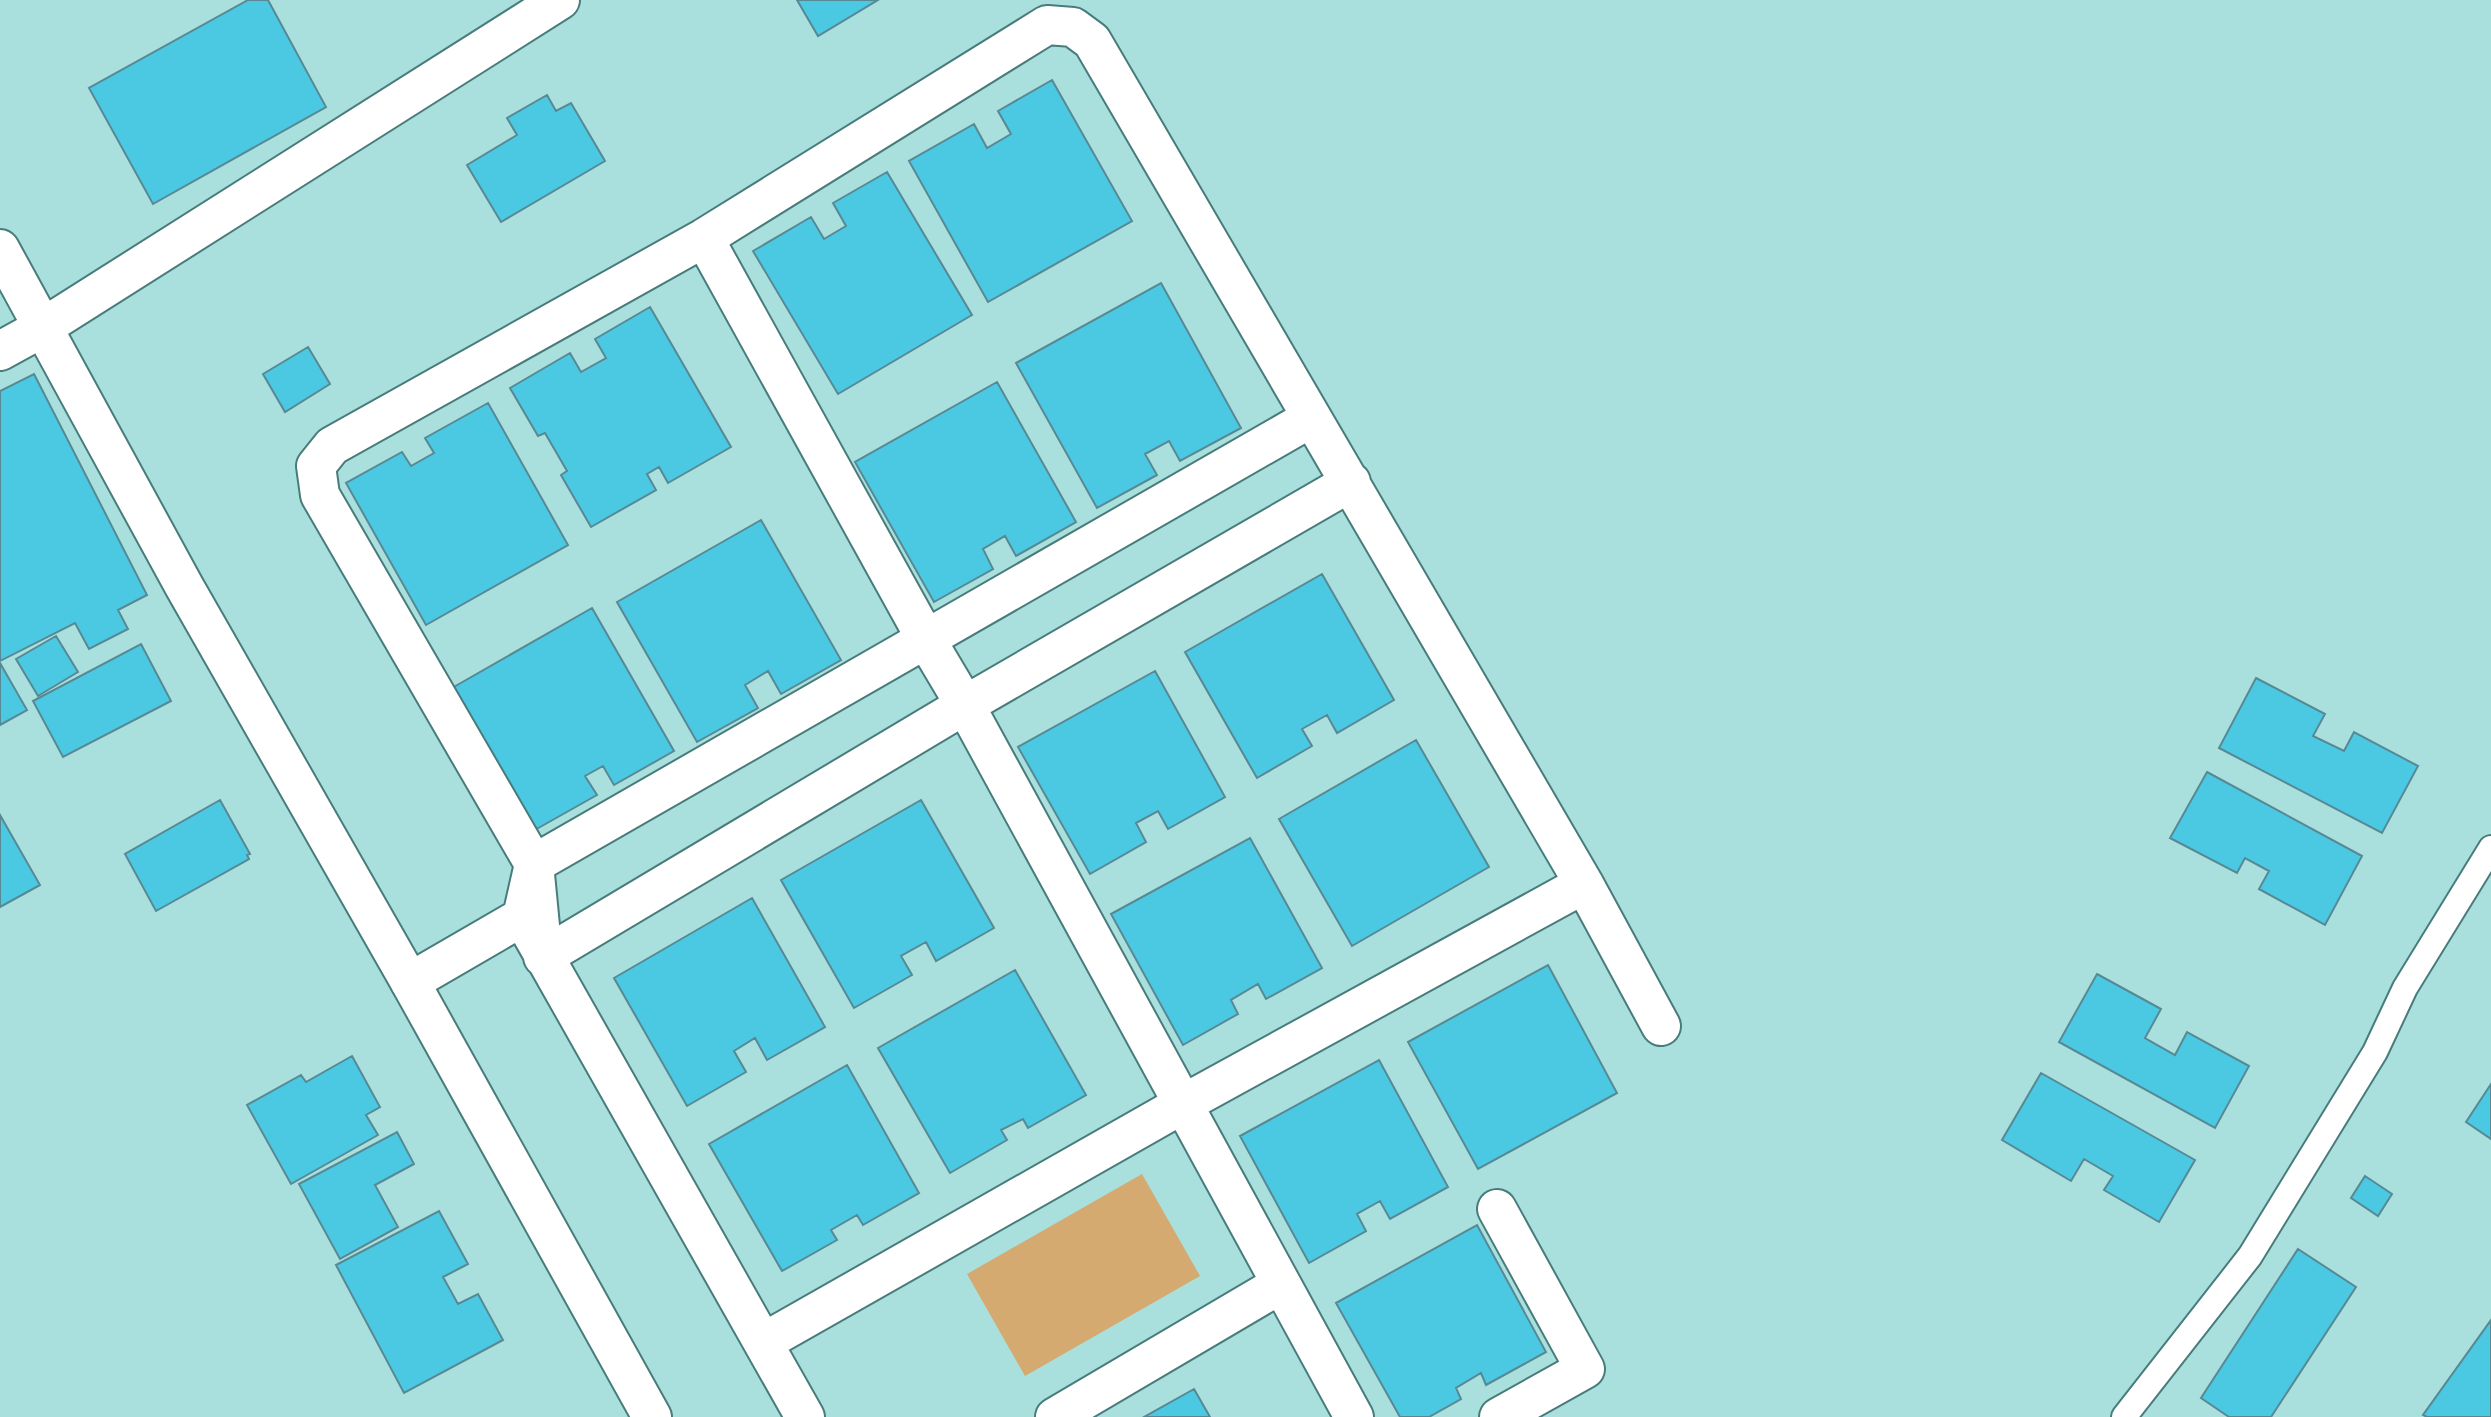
<svg xmlns="http://www.w3.org/2000/svg" width="2491" height="1417" font-family="'Varela Round',sans-serif">
  <style>
    .green { fill: #d4aa70 }
    .building { fill: #4bc9e3; stroke: #578994; stroke-width: 2 }
    .lines { fill: none; stroke-linecap: round; stroke-linejoin: round }
    .lane-casing { stroke: #487c7b; stroke-width: 28 }
    .street-casing { stroke: #487c7b; stroke-width: 42 }
    .secondary-casing { stroke: #487c7b; stroke-width: 42 }
    .lane { stroke: #fff; stroke-width: 24 }
    .street { stroke: #fff; stroke-width: 38 }
    .secondary { stroke: #fff; stroke-width: 38 }
  </style>
  <rect width="100%" height="100%" fill="#a9e0de"/>
  <path class="green" d="M 1142,1174 L 1200,1276 L 1025,1376 L 967,1274 Z"/>
  <path class="building" d="M 248,0 L 268,0 L 326,107 L 153,204 L 89,88 Z
    M 797,0 L 878,0 L 818,36 Z
    M 1052,80 L 1132,221 L 988,302 L 909,161 L 974,124 L 987,148 L 1011,134 L 998,111 Z
    M 547,95 L 556,111 L 571,103 L 605,161 L 501,222 L 467,165 L 517,135 L 507,118 Z
    M 887,172 L 972,315 L 838,394 L 753,251 L 811,217 L 824,239 L 846,226 L 833,203 Z
    M 1161,283 L 1241,428 L 1180,461 L 1169,441 L 1145,454 L 1157,475 L 1097,508 L 1016,363 Z
    M 650,307 L 731,447 L 668,483 L 659,467 L 647,474 L 656,490 L 591,527 L 561,475 L 567,471 L 545,433 L 538,436 L 510,388 L 570,353 L 581,372 L 606,358 L 595,339 Z
    M 308,347 L 330,384 L 285,412 L 263,374 Z
    M 34,374 L 147,595 L 118,610 L 128,629 L 89,649 L 75,623 L 0,661 L 0,391 Z
    M 997,382 L 1076,522 L 1016,556 L 1005,536 L 983,549 L 993,569 L 934,602 L 855,462 Z
    M 488,403 L 568,545 L 426,625 L 346,483 L 402,452 L 411,466 L 434,453 L 425,438 Z
    M 761,520 L 841,660 L 781,694 L 768,671 L 745,685 L 758,708 L 697,742 L 617,602 Z
    M 1322,574 L 1394,700 L 1337,733 L 1327,715 L 1302,729 L 1312,746 L 1257,778 L 1185,652 Z
    M 592,608 L 674,751 L 614,785 L 603,766 L 585,776 L 597,795 L 533,831 L 452,688 Z
    M 56,636 L 78,672 L 38,696 L 16,659 Z
    M 141,644 L 171,701 L 63,757 L 33,701 Z
    M 0,663 L 27,710 L 0,725 Z
    M 1155,671 L 1225,797 L 1168,829 L 1158,811 L 1136,823 L 1146,842 L 1090,874 L 1018,747 Z
    M 2256,678 L 2325,714 L 2313,736 L 2344,751 L 2354,732 L 2418,766 L 2382,833 L 2219,748 Z
    M 1416,740 L 1489,867 L 1352,946 L 1279,819 Z
    M 2207,772 L 2362,856 L 2325,925 L 2259,889 L 2269,871 L 2245,858 L 2237,873 L 2170,838 Z
    M 220,800 L 250,854 L 247,855 L 249,859 L 156,911 L 125,854 Z
    M 921,800 L 994,928 L 936,961 L 926,942 L 901,956 L 912,975 L 854,1008 L 781,880 Z
    M 0,815 L 40,885 L 0,907 Z
    M 1250,838 L 1322,968 L 1266,999 L 1258,984 L 1231,1000 L 1238,1014 L 1183,1045 L 1111,914 Z
    M 752,898 L 825,1027 L 767,1060 L 755,1038 L 734,1051 L 746,1072 L 687,1106 L 614,978 Z
    M 1548,965 L 1617,1093 L 1478,1169 L 1408,1042 Z
    M 1015,970 L 1086,1095 L 1028,1128 L 1023,1119 L 1001,1130 L 1007,1140 L 950,1173 L 878,1048 Z
    M 2097,974 L 2161,1009 L 2145,1038 L 2175,1055 L 2187,1032 L 2249,1066 L 2215,1128 L 2059,1042 Z
    M 352,1056 L 380,1107 L 366,1115 L 378,1135 L 291,1184 L 247,1105 L 301,1075 L 306,1082 Z
    M 1379,1060 L 1448,1187 L 1390,1219 L 1380,1201 L 1357,1214 L 1366,1231 L 1309,1263 L 1240,1136 Z
    M 847,1065 L 919,1193 L 863,1225 L 857,1215 L 831,1230 L 837,1240 L 782,1271 L 709,1144 Z
    M 2041,1073 L 2195,1160 L 2159,1222 L 2104,1190 L 2113,1176 L 2084,1159 L 2071,1181 L 2002,1140 Z
    M 2491,1084 L 2491,1139 L 2466,1122 Z
    M 397,1132 L 414,1164 L 375,1185 L 398,1227 L 340,1259 L 299,1184 Z
    M 2365,1176 L 2392,1194 L 2378,1216 L 2351,1198 Z
    M 439,1211 L 468,1264 L 443,1277 L 458,1304 L 478,1294 L 503,1340 L 404,1393 L 336,1265 Z
    M 1477,1225 L 1546,1352 L 1486,1385 L 1481,1373 L 1456,1388 L 1461,1399 L 1429,1417 L 1400,1417 L 1336,1303 Z
    M 2298,1249 L 2356,1287 L 2271,1417 L 2229,1417 L 2201,1398 Z
    M 2491,1320 L 2491,1417 L 2427,1417 L 2423,1415 Z
    M 1194,1389 L 1210,1417 L 1144,1417 Z"/>
  <g class="lines">
    <defs>
      <path id="lane" d="M 2124,1417 L 2250,1256 L 2375,1052 L 2405,988 L 2491,848"/>
      <path id="street" d="M 704,238 L 927,641 L 965,705 L 1354,1417
        M 0,351 L 42,328 L 560,0
        M 543,957 L 534,864 L 320,495 L 316,466 L 332,446 L 704,238 L 1047,25 L 1073,27 L 1092,41 L 1584,884 L 1661,1026
        M 543,957 L 965,705 L 1351,482
        M 410,982 L 522,917
        M 1497,1209 L 1585,1369 L 1499,1417
        M 764,1342 L 1183,1104 L 1584,884
        M 805,1417 L 522,917 L 534,864 L 1311,418
        M 1055,1417 L 1281,1284"/>
      <path id="secondary" d="M 0,249 L 184,586 L 410,982 L 652,1417"/>
    </defs>
    <use href="#lane" class="lane-casing"/>
    <use href="#street" class="street-casing"/>
    <use href="#secondary" class="secondary-casing"/>
    <use href="#lane" class="lane"/>
    <use href="#street" class="street"/>
    <use href="#secondary" class="secondary"/>
  </g>
</svg>
